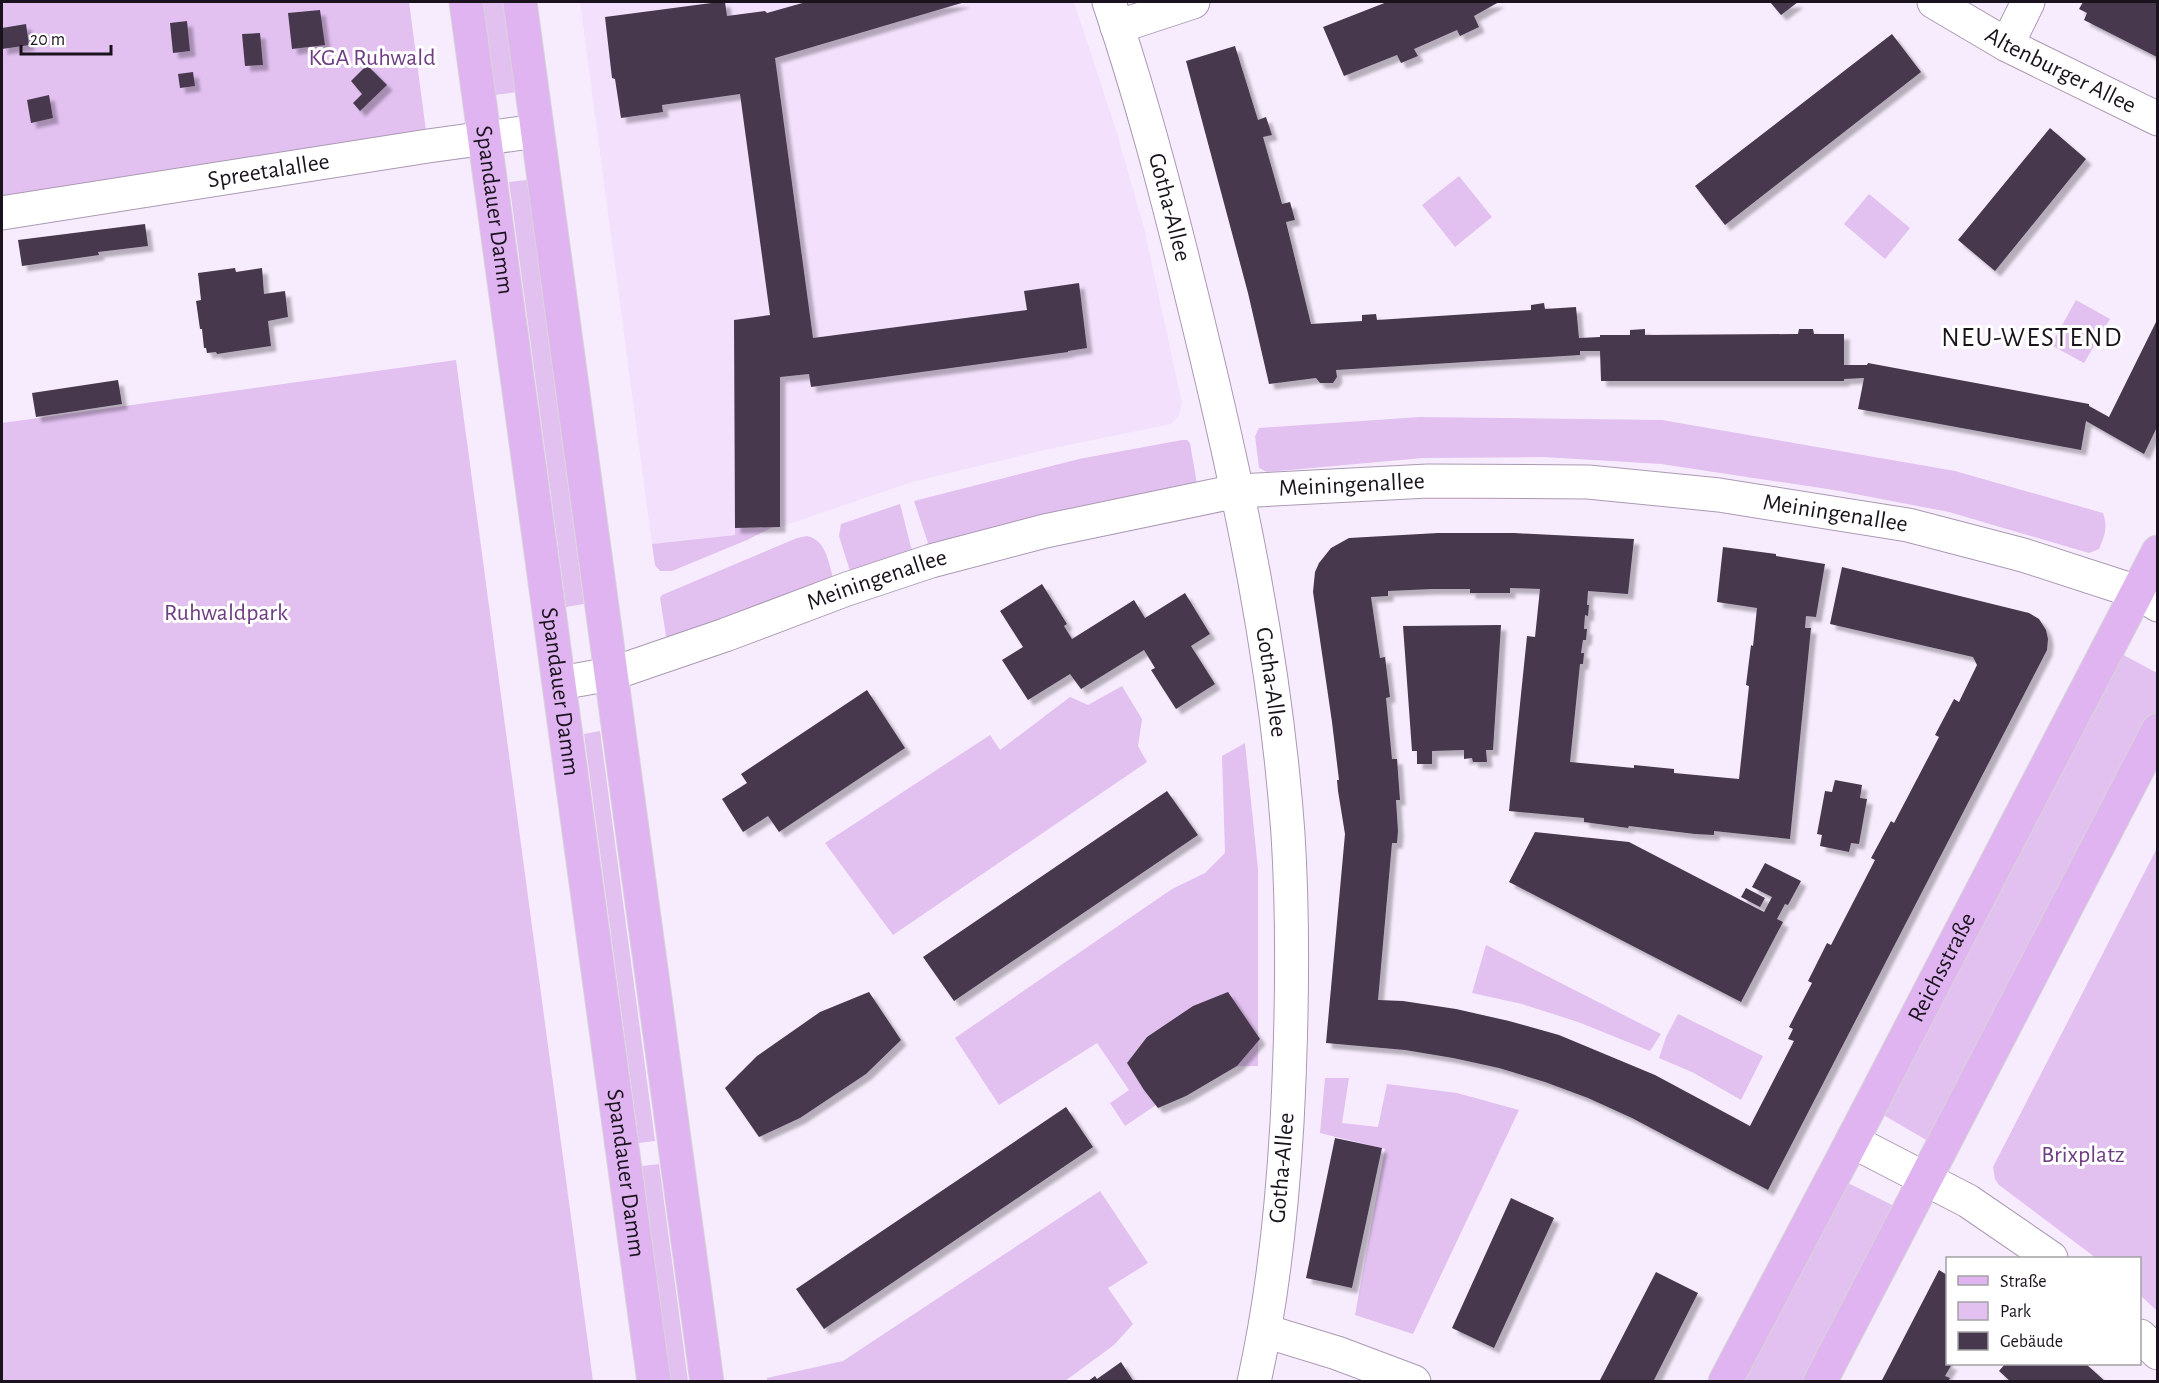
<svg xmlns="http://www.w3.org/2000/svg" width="2159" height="1383" font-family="'Alegreya Sans',sans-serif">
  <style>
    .built { fill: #f3e0fc }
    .green { fill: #e2c1f1 }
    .building { fill: #47384e; filter: url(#shadow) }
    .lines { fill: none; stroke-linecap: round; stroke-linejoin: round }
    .minor-casing { stroke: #ab99b3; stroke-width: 35 }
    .major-casing { stroke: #d6d5d6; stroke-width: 35 }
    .minor { stroke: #fff; stroke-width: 33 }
    .major { stroke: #dfb4f1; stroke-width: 33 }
    .labels { text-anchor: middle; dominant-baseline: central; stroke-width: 6; stroke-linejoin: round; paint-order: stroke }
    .park-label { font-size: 24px; fill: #6e3d83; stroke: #fff }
    .street-label { font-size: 24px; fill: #1a131d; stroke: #fff }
    .quarter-label { font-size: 27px; letter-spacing: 1.5px; fill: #1a131d; stroke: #fff }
  </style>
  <defs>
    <filter id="shadow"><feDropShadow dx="5.5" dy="5.5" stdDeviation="1.5" flood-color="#0004"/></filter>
  </defs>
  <rect width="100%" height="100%" fill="#f7ecfd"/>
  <path class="built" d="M 580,2 L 1074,2 L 1117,133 L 1144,228 L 1182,403 L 1179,415 L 1171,424 L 1049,449 L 912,482 L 780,527 L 735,528 L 735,535 L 652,544 Z"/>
  <path class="green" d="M 2,2 L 409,2 L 428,146 L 2,213 Z
    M 482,2 L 505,2 L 517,92 L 495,95 Z
    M 1459,176 L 1492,217 L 1455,247 L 1422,205 Z
    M 527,180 L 584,604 L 566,607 L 509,182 Z
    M 1869,194 L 1910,228 L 1885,259 L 1844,224 Z
    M 2076,300 L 2110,319 L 2084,363 L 2051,345 Z
    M 456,360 L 593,1381 L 2,1381 L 2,423 Z
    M 1420,417 L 1662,420 L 1955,471 L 2103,513 C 2108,527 2105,535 2099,549 L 2089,553 L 1949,512 L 1834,490 L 1661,464 L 1543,457 L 1423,458 L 1267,472 L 1259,468 L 1255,436 L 1259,428 Z
    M 1182,440 L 1187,440 L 1190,443 L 1197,484 L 929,546 L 914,501 L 1079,459 Z
    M 900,504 L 912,551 L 850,571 L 839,536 L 841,524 Z
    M 773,527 L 747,540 L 672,571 L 660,571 L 655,565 L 652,544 L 735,535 L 735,528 Z
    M 807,536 C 826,540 828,561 833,577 L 754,606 L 667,642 L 660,598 L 662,595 L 797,538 Z
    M 2116,651 L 2157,673 L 2157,711 L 1933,1144 L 1880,1113 Z
    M 1122,686 L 1142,719 L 1138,746 L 1147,762 L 893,935 L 825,843 L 990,735 L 1000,750 L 1070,697 L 1088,705 Z
    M 600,731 L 655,1141 L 639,1143 L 584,734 Z
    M 1245,743 L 1258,869 L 1258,1066 L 1212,1067 L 1125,1126 L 1110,1103 L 1129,1090 L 1097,1043 L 999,1105 L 955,1038 L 1172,889 L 1205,873 L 1225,853 L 1222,756 Z
    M 2157,848 L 2157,1311 L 2140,1295 L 2140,1258 L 2096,1258 L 1999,1185 L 1995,1179 L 1993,1167 Z
    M 1486,945 L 1661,1034 L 1650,1051 L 1578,1022 L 1522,1004 L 1472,993 Z
    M 1678,1014 L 1763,1056 L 1741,1100 L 1694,1073 L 1659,1058 L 1666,1037 Z
    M 1325,1078 L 1349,1078 L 1342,1123 L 1378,1127 L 1387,1084 L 1457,1093 L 1519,1110 L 1413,1334 L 1355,1315 L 1385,1149 L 1320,1133 Z
    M 659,1164 L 688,1381 L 671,1381 L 642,1166 Z
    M 1844,1181 L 1900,1209 L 1812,1381 L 1740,1382 Z
    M 1100,1191 L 1148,1263 L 1108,1288 L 1133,1324 L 1114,1345 L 1065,1381 L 767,1381 L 767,1378 L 843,1361 Z"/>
  <path class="building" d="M 719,2 L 725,2 L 727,16 L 765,11 L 767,13 L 806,2 L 965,2 L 775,58 L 813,338 L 1027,310 L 1024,291 L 1079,283 L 1087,348 L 1068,351 L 1068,352 L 811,387 L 809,374 L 780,377 L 780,527 L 735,528 L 734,320 L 770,315 L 740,94 L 662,105 L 663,112 L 621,118 L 615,79 L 612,78 L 605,17 Z
    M 1387,2 L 1499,2 L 1474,16 L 1479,27 L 1460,36 L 1457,30 L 1414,49 L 1418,56 L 1401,63 L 1397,55 L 1344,76 L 1323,27 Z
    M 1770,2 L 1798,2 L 1781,15 Z
    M 2083,2 L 2157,2 L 2157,57 L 2084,20 L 2087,13 L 2079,9 Z
    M 320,10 L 325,45 L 292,49 L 288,13 Z
    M 187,21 L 190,51 L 173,53 L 170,23 Z
    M 26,24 L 29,45 L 2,49 L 2,28 Z
    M 260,33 L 263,65 L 245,66 L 242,34 Z
    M 1892,34 L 1921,72 L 1725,225 L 1695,186 Z
    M 1235,46 L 1258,120 L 1266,117 L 1272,135 L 1263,137 L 1282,204 L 1290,202 L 1295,220 L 1286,222 L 1311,324 L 1362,321 L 1362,315 L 1376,314 L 1377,320 L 1531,310 L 1531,305 L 1544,303 L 1545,309 L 1576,307 L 1579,338 L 1600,337 L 1600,335 L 1630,335 L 1630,330 L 1645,329 L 1645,335 L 1798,334 L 1799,329 L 1813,329 L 1814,334 L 1844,334 L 1844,365 L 1867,365 L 1868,363 L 2089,404 L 2089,406 L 2109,417 L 2157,320 L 2157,427 L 2144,454 L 2086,421 L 2081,450 L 1858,409 L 1864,378 L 1844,379 L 1844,381 L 1601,381 L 1600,351 L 1580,351 L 1580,355 L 1336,370 L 1337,377 L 1333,383 L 1320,383 L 1316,378 L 1269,384 L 1248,293 L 1186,61 Z
    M 367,65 L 387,85 L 360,111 L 353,103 L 362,94 L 351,81 Z
    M 193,72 L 195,86 L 180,88 L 178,74 Z
    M 49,95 L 53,118 L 31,123 L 27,100 Z
    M 2050,128 L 2086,159 L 1995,271 L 1958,240 Z
    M 145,224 L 148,246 L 98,252 L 99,255 L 22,266 L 18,240 Z
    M 235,268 L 236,272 L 262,268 L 264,294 L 285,291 L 288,317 L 268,321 L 271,346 L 217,354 L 216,352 L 207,353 L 206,348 L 204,348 L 202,329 L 200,329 L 196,301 L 201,300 L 198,273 Z
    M 118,380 L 122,404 L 36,417 L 32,393 Z
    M 1438,533 L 1514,533 L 1634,539 L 1628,594 L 1588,591 L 1587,605 L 1589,605 L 1588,616 L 1585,615 L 1584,629 L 1587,629 L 1586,640 L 1583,640 L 1581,653 L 1584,653 L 1583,664 L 1580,664 L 1570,762 L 1634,768 L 1634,765 L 1674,769 L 1674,773 L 1739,779 L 1749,686 L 1746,685 L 1751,645 L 1753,646 L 1757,608 L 1717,602 L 1723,547 L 1776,554 L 1776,556 L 1825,564 L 1816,617 L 1806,616 L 1805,628 L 1811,628 L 1790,839 L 1714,831 L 1714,835 L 1695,834 L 1629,826 L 1628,828 L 1584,822 L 1584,818 L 1509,811 L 1527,636 L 1535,637 L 1540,589 L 1510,588 L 1510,593 L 1470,593 L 1470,589 L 1432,589 L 1388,591 L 1388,596 L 1371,597 L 1380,658 L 1385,657 L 1390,697 L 1386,698 L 1392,759 L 1397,759 L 1400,800 L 1396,800 L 1398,831 L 1397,843 L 1392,843 L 1378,1000 L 1403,1001 L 1456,1009 L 1509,1021 L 1559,1035 L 1655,1075 L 1750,1126 L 1794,1041 L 1788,1039 L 1793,1029 L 1789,1027 L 1812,983 L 1808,981 L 1827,943 L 1831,945 L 1875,860 L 1871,858 L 1891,821 L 1894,823 L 1939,737 L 1935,735 L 1954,699 L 1959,702 L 1977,665 L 1973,657 L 1830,624 L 1842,567 L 2029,613 L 2039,619 L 2046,630 L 2048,639 L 2047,650 L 1768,1190 L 1632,1118 L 1588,1098 L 1545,1082 L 1499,1068 L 1453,1058 L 1405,1050 L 1326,1043 L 1345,834 L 1338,791 L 1337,780 L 1339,780 L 1332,722 L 1313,592 L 1315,572 L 1319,563 L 1331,548 L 1349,538 Z
    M 1042,584 L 1067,624 L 1064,626 L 1072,639 L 1134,600 L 1145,618 L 1185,593 L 1210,634 L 1191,646 L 1215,684 L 1176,709 L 1151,670 L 1155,668 L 1144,650 L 1081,689 L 1070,674 L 1028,700 L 1002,660 L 1023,647 L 1000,611 Z
    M 1501,625 L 1493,750 L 1486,750 L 1487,762 L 1473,762 L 1472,758 L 1464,759 L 1464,750 L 1432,751 L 1432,764 L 1417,764 L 1417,751 L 1412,751 L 1403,626 Z
    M 867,690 L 905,748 L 779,832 L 768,816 L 743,832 L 722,799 L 747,783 L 741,774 Z
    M 1835,780 L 1862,785 L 1860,798 L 1867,799 L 1859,844 L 1851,843 L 1849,852 L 1820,846 L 1822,835 L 1817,834 L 1825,791 L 1832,792 Z
    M 1167,791 L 1198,835 L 954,1001 L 923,957 Z
    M 1535,832 L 1629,842 L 1764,912 L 1772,897 L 1752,887 L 1765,863 L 1801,881 L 1788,905 L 1785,904 L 1777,919 L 1783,922 L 1741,1002 L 1509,882 Z
    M 1746,888 L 1765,898 L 1760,907 L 1741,897 Z
    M 869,992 L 901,1040 L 866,1074 L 800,1118 L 759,1137 L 725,1088 L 757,1056 L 820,1012 Z
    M 1228,992 L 1260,1039 L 1237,1066 L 1186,1096 L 1158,1108 L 1144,1090 L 1127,1063 L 1147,1037 L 1193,1006 Z
    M 1066,1107 L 1093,1147 L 824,1329 L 796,1289 Z
    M 1335,1138 L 1382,1148 L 1352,1288 L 1306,1278 Z
    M 1511,1198 L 1554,1218 L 1494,1348 L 1452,1328 Z
    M 1939,1270 L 1947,1275 L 1947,1364 L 1952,1364 L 1945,1376 L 1950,1378 L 1948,1382 L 1881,1382 Z
    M 1656,1272 L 1698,1293 L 1653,1382 L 1599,1382 Z
    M 1121,1362 L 1134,1382 L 1087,1382 L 1095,1376 L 1097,1379 Z
    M 2005,1364 L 2086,1364 L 2106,1382 L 2011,1382 L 1999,1371 Z"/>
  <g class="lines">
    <defs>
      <g id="minor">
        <path id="s1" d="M 1109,2 C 1146,111 1174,222 1201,334 C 1241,498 1276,665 1288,834 C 1294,930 1292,1027 1287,1123 C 1282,1210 1273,1297 1254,1382"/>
        <path id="s2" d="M 1934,2 L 2007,45 L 2158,119"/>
        <path d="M 1117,27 L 1193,2"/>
        <path d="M 2007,45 L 2028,2"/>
        <path id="s3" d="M 2,213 L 428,146 L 537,131"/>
        <path id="s4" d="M 560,683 L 611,674 L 725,635 L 847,589 L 931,561 L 1045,531 L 1237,491 L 1428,481 L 1588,482 L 1719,495 L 1908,525 L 2023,555 L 2137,592 L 2158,605"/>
        <path d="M 1852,1141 L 1968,1201 L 2051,1258"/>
        <path d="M 1265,1331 L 1337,1353 L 1414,1382"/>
        <path d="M 2140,1336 L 2158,1353"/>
      </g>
      <g id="major">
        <path id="s5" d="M 466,2 L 654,1382"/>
        <path d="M 520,2 L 707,1382"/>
        <path id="s6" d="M 1725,1382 L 1852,1141 L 2158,552"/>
        <path d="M 1820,1382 L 2158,730"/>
      </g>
    </defs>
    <use href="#minor" class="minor-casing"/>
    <use href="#major" class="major-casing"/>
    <use href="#minor" class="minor"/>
    <use href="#major" class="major"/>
  </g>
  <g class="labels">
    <g class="park-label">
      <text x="372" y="58">KGA Ruhwald</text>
      <text x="226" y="613">Ruhwaldpark</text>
      <text x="2083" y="1155">Brixplatz</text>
    </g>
    <g class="street-label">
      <text stroke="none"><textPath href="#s2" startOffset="144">Altenburger Allee</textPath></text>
      <text stroke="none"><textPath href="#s3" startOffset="270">Spreetalallee</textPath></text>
      <text stroke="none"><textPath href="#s1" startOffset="214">Gotha-Allee</textPath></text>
      <text stroke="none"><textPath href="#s5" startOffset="210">Spandauer Damm</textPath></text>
      <text stroke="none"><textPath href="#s4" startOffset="820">Meiningenallee</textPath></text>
      <text stroke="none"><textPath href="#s4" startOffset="1306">Meiningenallee</textPath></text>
      <text stroke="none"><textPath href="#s4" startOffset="334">Meiningenallee</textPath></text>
      <text stroke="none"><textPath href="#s1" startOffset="700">Gotha-Allee</textPath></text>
      <text stroke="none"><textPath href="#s5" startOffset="696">Spandauer Damm</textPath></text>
      <text stroke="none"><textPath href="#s6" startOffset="468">Reichsstraße</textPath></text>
      <text transform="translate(1282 1168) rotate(-85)">Gotha-Allee</text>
      <text stroke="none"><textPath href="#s5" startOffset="1182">Spandauer Damm</textPath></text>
    </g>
    <g class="quarter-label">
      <text x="2032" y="337">NEU-WESTEND</text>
    </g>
  </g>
  <rect width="2159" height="1383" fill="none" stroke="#1a131d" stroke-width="6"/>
  <rect x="1946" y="1257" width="195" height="108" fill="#ffffff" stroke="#a3a1a5" stroke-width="1.5"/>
  <rect x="1958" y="1276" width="30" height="9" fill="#dfb4f1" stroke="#a3a1a5" stroke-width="1.5"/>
  <text x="2000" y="1287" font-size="18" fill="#1a131d">Straße</text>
  <rect x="1958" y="1302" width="30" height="18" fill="#e2c1f1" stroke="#a3a1a5" stroke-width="1.5"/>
  <text x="2000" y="1317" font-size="18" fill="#1a131d">Park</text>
  <rect x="1958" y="1332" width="30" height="18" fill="#47384e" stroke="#a3a1a5" stroke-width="1.5"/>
  <text x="2000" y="1347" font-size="18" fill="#1a131d">Gebäude</text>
  <path d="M21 45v9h90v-9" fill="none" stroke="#1a131d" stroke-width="3"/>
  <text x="30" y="45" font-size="18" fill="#1a131d" stroke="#ffffff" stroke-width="4.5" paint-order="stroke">20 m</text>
</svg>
